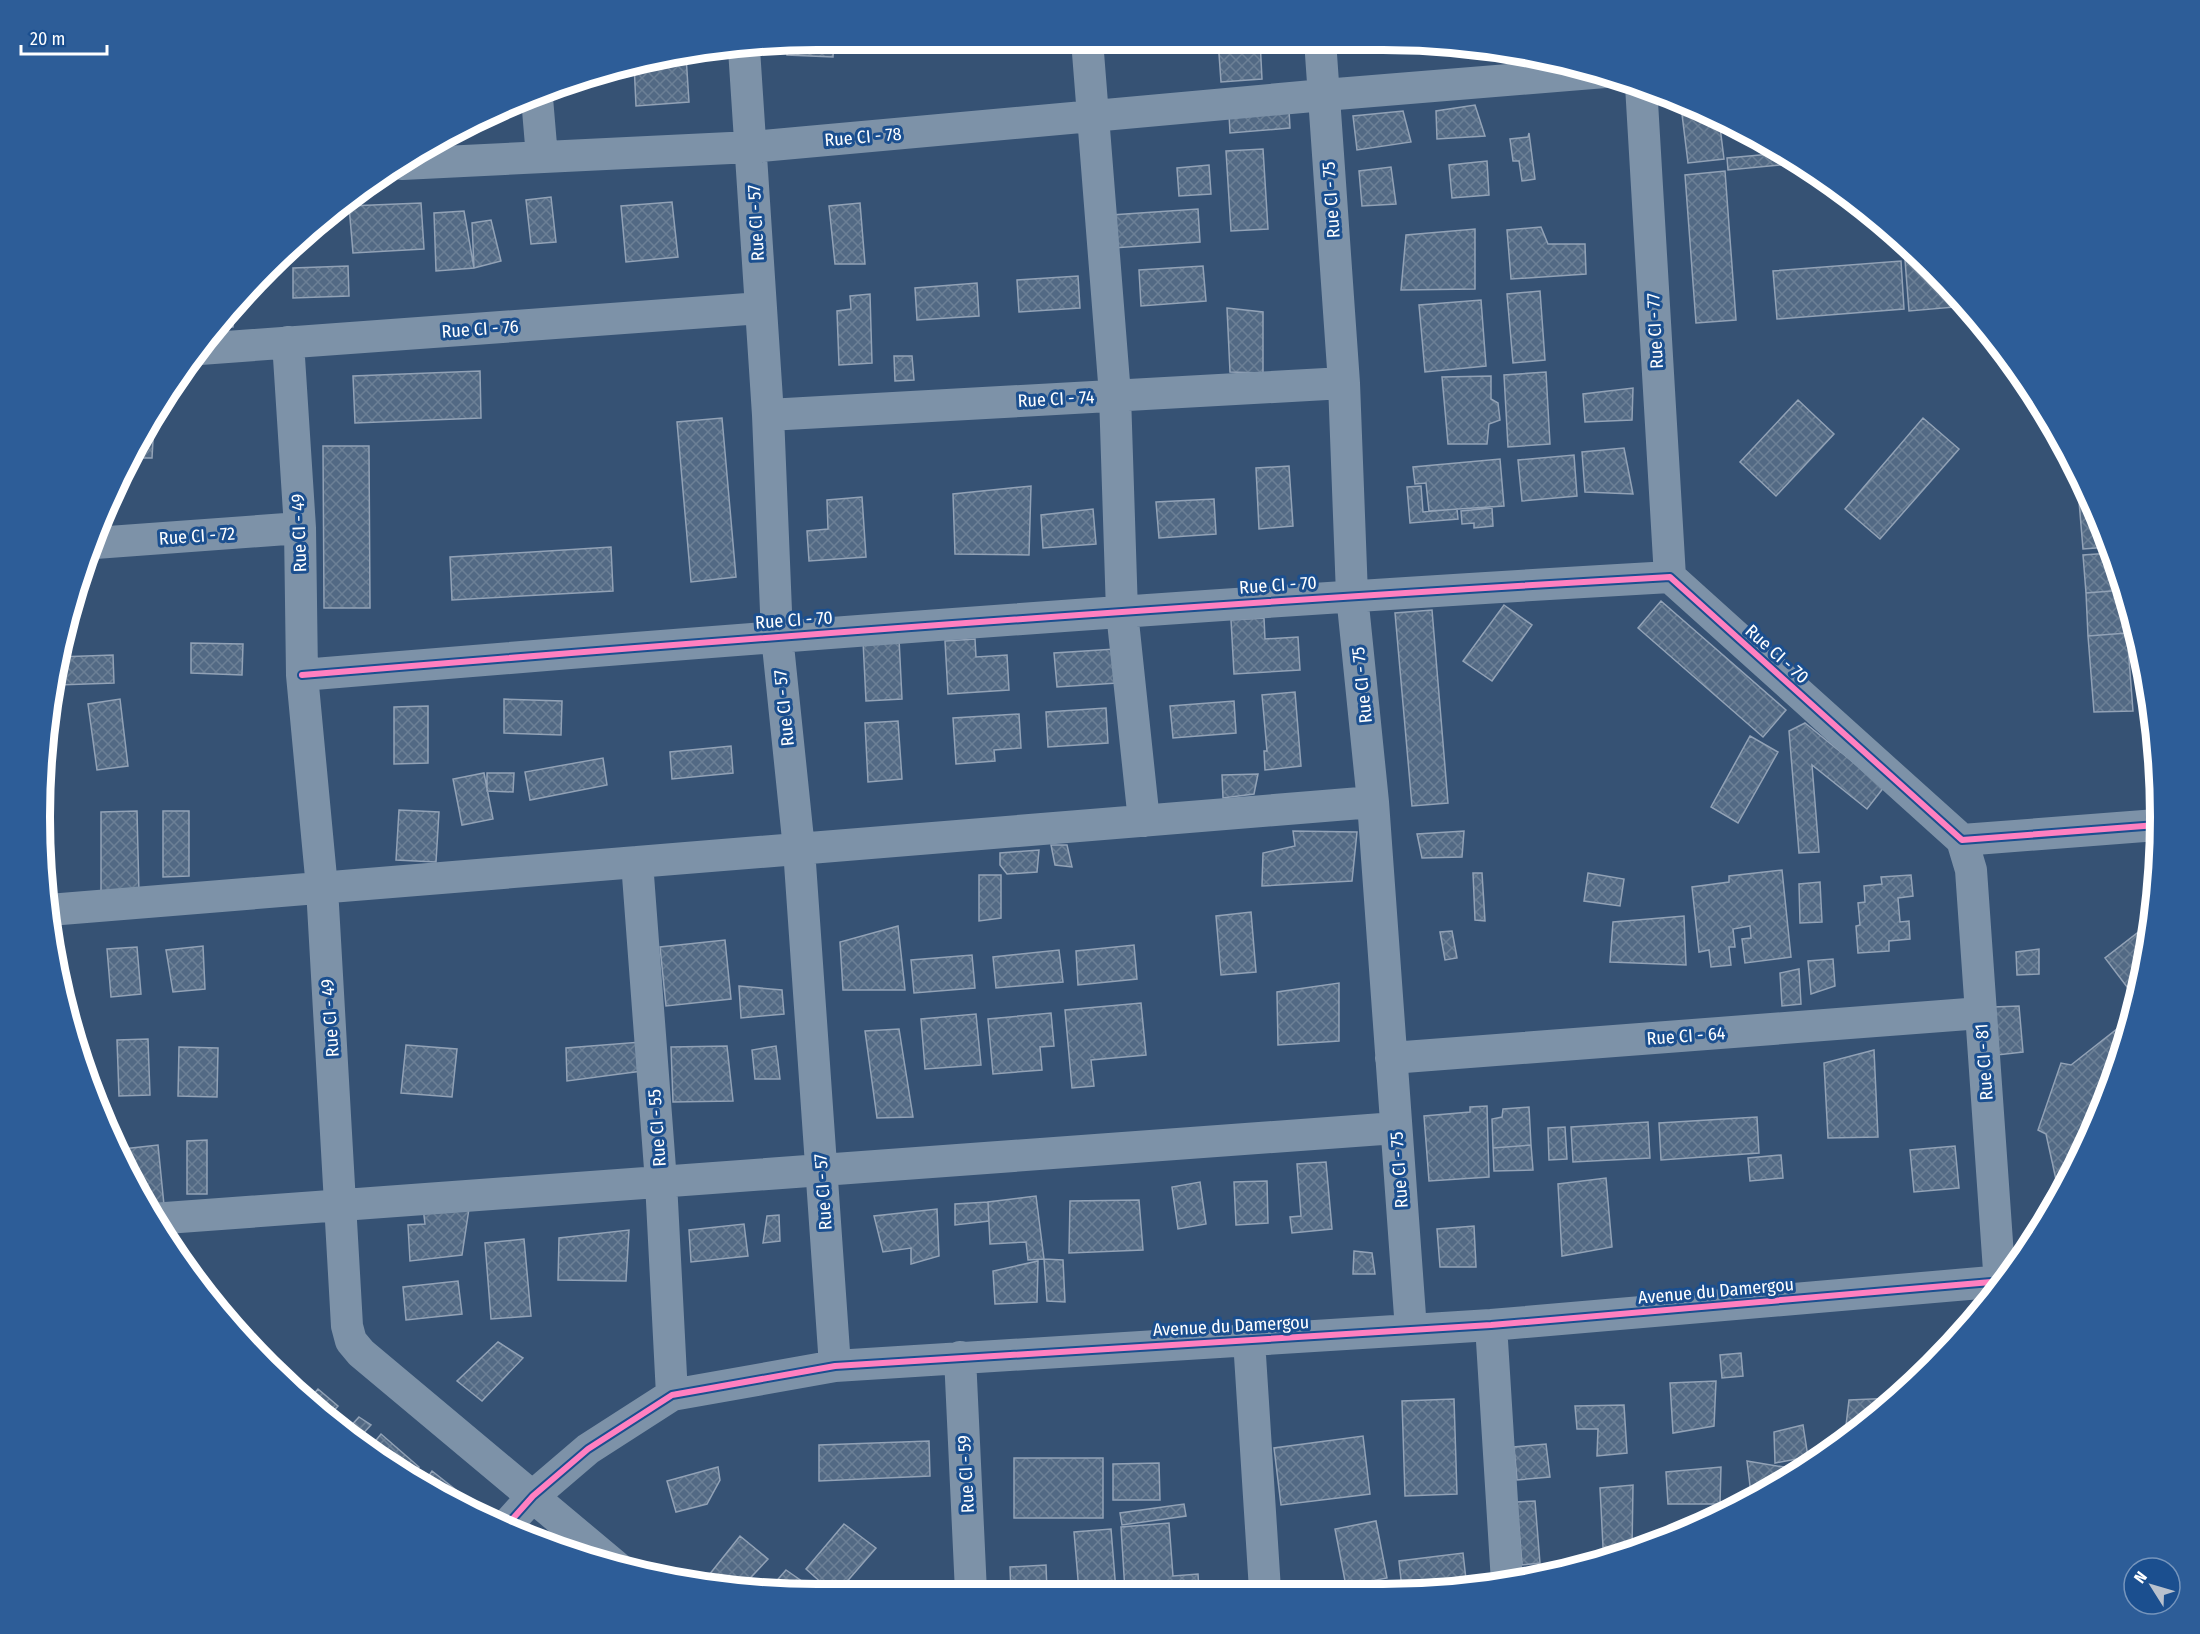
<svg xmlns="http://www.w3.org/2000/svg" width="2200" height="1634" font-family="'Fira Sans Condensed',sans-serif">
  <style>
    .building { fill: url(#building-cross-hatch); stroke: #92a2b6; stroke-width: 1.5 }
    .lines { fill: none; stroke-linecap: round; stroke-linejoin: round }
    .street { stroke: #7d92a8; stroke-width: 32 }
    .cycleway-casing { stroke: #1b4f8f; stroke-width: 10 }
    .cycleway { stroke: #ff80c0; stroke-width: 6 }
    .labels { text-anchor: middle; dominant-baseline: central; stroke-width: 6; stroke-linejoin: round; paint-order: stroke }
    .street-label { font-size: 18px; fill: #fff; stroke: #1b4f8f }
    .rim { fill: none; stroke: #fff; stroke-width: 8 }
  </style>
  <defs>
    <pattern id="building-cross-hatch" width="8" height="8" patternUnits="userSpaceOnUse" patternTransform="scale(1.5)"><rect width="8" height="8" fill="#526984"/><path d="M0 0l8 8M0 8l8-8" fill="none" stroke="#6c8096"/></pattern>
  </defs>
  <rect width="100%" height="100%" fill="#365274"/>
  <path class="building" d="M 817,39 L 834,39 L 833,57 L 787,55 L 787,43 Z
    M 926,39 L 959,39 L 960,48 L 928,51 Z
    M 1218,40 L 1260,40 L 1262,79 L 1221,82 Z
    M 686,56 L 689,102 L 636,106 L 634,63 Z
    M 1680,98 L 1719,119 L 1724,159 L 1688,163 Z
    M 1475,105 L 1485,136 L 1437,139 L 1436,111 Z
    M 1289,110 L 1290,128 L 1230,133 L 1229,114 Z
    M 1403,111 L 1411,142 L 1357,150 L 1353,116 Z
    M 1529,133 L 1535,179 L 1522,181 L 1519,161 L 1513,161 L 1510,139 L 1528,137 Z
    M 1263,149 L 1268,229 L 1231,231 L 1226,151 Z
    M 1784,153 L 1802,163 L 1728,170 L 1727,158 Z
    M 1487,161 L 1489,195 L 1452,198 L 1449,165 Z
    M 1209,165 L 1211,194 L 1179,196 L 1177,168 Z
    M 1391,167 L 1396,204 L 1362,206 L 1359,171 Z
    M 1725,171 L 1736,320 L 1696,323 L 1685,175 Z
    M 551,197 L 556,242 L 531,244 L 526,200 Z
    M 672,202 L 678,257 L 626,262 L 621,206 Z
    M 421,203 L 424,249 L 353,253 L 349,206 Z
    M 860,203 L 865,264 L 835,264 L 829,206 Z
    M 1198,209 L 1200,242 L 1113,248 L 1111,215 Z
    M 464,211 L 474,268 L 436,271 L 434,213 Z
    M 491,220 L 501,261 L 474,268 L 472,223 Z
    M 1541,227 L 1548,244 L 1585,244 L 1586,274 L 1511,279 L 1507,230 Z
    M 1475,229 L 1475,289 L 1401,290 L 1406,235 Z
    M 1923,258 L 1933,267 L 1967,306 L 1909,311 L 1905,260 Z
    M 1901,261 L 1904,309 L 1777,319 L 1773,271 Z
    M 348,266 L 349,296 L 293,298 L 293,268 Z
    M 1203,266 L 1206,301 L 1141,306 L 1139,270 Z
    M 1078,276 L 1080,308 L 1019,312 L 1017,280 Z
    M 977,283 L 979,316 L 917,320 L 915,288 Z
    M 1540,291 L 1545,360 L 1513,363 L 1507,294 Z
    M 870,294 L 872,363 L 839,365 L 837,311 L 851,309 L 850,296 Z
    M 1481,300 L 1486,366 L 1425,372 L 1419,305 Z
    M 234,307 L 233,327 L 218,326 Z
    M 1227,308 L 1263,312 L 1263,373 L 1230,372 Z
    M 894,356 L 912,356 L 914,380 L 895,381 Z
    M 480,371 L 481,418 L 355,423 L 353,376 Z
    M 1546,372 L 1550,444 L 1508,447 L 1504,375 Z
    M 1491,376 L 1491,399 L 1498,403 L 1500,420 L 1489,424 L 1487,444 L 1448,444 L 1442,377 Z
    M 1633,388 L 1632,420 L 1585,422 L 1583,394 Z
    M 1798,400 L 1834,434 L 1776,496 L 1740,462 Z
    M 722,418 L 736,577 L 691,582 L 677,422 Z
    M 1923,418 L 1959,449 L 1880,539 L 1845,509 Z
    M 148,422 L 154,423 L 152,458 L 128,458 Z
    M 323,446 L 369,446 L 370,608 L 324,608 Z
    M 1624,448 L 1633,494 L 1585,492 L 1582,452 Z
    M 1574,455 L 1577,496 L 1522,501 L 1518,460 Z
    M 1500,459 L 1504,506 L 1429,511 L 1426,483 L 1415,484 L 1413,467 Z
    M 1289,466 L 1293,526 L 1259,529 L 1256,468 Z
    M 2077,477 L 2082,477 L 2109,547 L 2083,549 Z
    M 1031,486 L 1029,555 L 955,554 L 953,494 Z
    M 1421,486 L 1423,512 L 1457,509 L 1458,519 L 1410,523 L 1407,487 Z
    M 862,497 L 866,557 L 809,561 L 807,531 L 828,529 L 827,500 Z
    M 1214,499 L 1216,534 L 1159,538 L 1156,502 Z
    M 1492,508 L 1493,526 L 1474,528 L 1474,523 L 1462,524 L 1461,511 Z
    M 1093,509 L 1096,544 L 1043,548 L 1041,515 Z
    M 611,547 L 613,591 L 452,600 L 450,557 Z
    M 2111,553 L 2124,590 L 2086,593 L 2083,555 Z
    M 2124,590 L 2127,633 L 2088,636 L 2086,593 Z
    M 1661,601 L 1786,710 L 1763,737 L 1638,628 Z
    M 1504,605 L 1532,625 L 1492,681 L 1463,661 Z
    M 1432,610 L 1448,803 L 1412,806 L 1395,613 Z
    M 1264,618 L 1265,639 L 1298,637 L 1300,670 L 1234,674 L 1231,620 Z
    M 2127,633 L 2133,711 L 2094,712 L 2088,636 Z
    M 899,639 L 902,699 L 866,701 L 863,641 Z
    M 975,639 L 976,657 L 1007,655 L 1009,690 L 948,694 L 945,641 Z
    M 191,643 L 243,644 L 242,675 L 191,673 Z
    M 1115,649 L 1117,683 L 1057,687 L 1054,653 Z
    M 113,655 L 114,683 L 58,685 L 58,657 Z
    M 1295,692 L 1301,766 L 1265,770 L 1264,751 L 1267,751 L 1262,695 Z
    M 120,699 L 128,766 L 97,770 L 88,704 Z
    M 504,699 L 562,701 L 561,735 L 504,733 Z
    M 1234,701 L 1236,733 L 1173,738 L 1170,706 Z
    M 428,706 L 428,763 L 394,764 L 394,707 Z
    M 1106,708 L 1108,743 L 1048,747 L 1046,712 Z
    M 1019,714 L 1021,748 L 994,750 L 995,761 L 956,764 L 953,718 Z
    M 898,721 L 902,779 L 868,782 L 865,723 Z
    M 1805,723 L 1884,787 L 1867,809 L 1812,765 L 1819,852 L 1799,853 L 1789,731 Z
    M 1750,736 L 1778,752 L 1738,823 L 1711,807 Z
    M 731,746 L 733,773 L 672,779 L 670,752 Z
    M 603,758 L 607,785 L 530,800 L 525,772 Z
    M 484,773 L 493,819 L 462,825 L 453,779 Z
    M 487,773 L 514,773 L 513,792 L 487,791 Z
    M 1258,774 L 1254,794 L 1223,798 L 1222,775 Z
    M 399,810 L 439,812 L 436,862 L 396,860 Z
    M 137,811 L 139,894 L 101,896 L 101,812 Z
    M 163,811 L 189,811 L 189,876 L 163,877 Z
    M 1293,831 L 1357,832 L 1352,881 L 1262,886 L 1263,853 L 1295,846 Z
    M 1464,831 L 1462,857 L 1422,858 L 1417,834 Z
    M 1051,845 L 1067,845 L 1072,867 L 1055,865 Z
    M 1039,850 L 1037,872 L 1007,874 L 1000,865 L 1000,853 Z
    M 1782,870 L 1791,957 L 1745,963 L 1742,939 L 1751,938 L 1750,926 L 1733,929 L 1735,947 L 1729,947 L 1731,965 L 1711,967 L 1709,950 L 1699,952 L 1692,887 L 1729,882 L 1729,876 Z
    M 1473,873 L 1482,873 L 1485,921 L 1475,920 Z
    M 1588,873 L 1624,879 L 1620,906 L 1584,901 Z
    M 979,875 L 1001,875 L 1001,918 L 979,921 Z
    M 1911,875 L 1913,896 L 1898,898 L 1900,922 L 1909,921 L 1910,939 L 1889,941 L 1889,951 L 1858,953 L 1856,926 L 1860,925 L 1858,903 L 1865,902 L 1864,886 L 1882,884 L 1881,877 Z
    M 1820,882 L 1822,922 L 1800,923 L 1799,884 Z
    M 1251,912 L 1256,972 L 1221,975 L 1216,916 Z
    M 1684,916 L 1686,965 L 1610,962 L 1613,922 Z
    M 2154,920 L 2137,993 L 2134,996 L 2105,958 Z
    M 898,926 L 905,990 L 843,990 L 840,942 Z
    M 1452,931 L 1457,958 L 1445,960 L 1440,932 Z
    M 725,940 L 731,999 L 666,1006 L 660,947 Z
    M 1134,945 L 1137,979 L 1078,985 L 1076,951 Z
    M 203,946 L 205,989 L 173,992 L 166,950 Z
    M 137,947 L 141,994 L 111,997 L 107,949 Z
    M 2039,949 L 2039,974 L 2017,975 L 2016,952 Z
    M 1059,950 L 1063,982 L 996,988 L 993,957 Z
    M 972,955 L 975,988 L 914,993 L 911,960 Z
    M 1833,959 L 1835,986 L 1811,994 L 1808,961 Z
    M 1799,969 L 1801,1004 L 1782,1006 L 1780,973 Z
    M 1339,983 L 1339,1041 L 1278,1045 L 1277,992 Z
    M 739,986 L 782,990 L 784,1014 L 741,1018 Z
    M 1141,1003 L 1146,1055 L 1091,1060 L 1094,1086 L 1072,1088 L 1065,1010 Z
    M 2019,1006 L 2023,1052 L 1997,1055 L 1993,1007 Z
    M 1051,1013 L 1054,1046 L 1040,1047 L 1042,1070 L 993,1074 L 988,1019 Z
    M 976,1014 L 981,1065 L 925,1069 L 921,1019 Z
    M 2131,1018 L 2120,1067 L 2060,1198 L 2046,1134 L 2038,1130 L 2061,1063 L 2071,1065 Z
    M 899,1029 L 913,1117 L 877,1118 L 865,1031 Z
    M 148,1039 L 150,1095 L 119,1096 L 117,1040 Z
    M 641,1042 L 642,1071 L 567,1081 L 566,1048 Z
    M 406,1045 L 457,1049 L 452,1097 L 401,1093 Z
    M 727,1046 L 733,1101 L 673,1102 L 671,1047 Z
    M 776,1046 L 780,1079 L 755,1079 L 752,1050 Z
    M 179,1047 L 218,1048 L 217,1097 L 178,1096 Z
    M 1874,1050 L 1878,1137 L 1828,1138 L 1824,1063 Z
    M 1487,1106 L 1489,1177 L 1429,1181 L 1424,1116 L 1470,1112 L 1470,1107 Z
    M 1529,1107 L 1531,1145 L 1493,1148 L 1492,1119 L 1502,1117 L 1503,1109 Z
    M 1757,1117 L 1759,1153 L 1661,1160 L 1659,1123 Z
    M 1648,1122 L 1650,1158 L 1573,1162 L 1571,1127 Z
    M 1565,1127 L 1567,1159 L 1549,1160 L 1548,1128 Z
    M 207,1140 L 207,1194 L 187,1194 L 187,1141 Z
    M 158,1145 L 164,1205 L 144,1208 L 125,1166 L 123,1149 Z
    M 1531,1145 L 1533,1170 L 1494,1171 L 1493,1148 Z
    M 1955,1146 L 1959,1188 L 1914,1192 L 1910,1150 Z
    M 1781,1155 L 1783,1178 L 1750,1181 L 1748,1158 Z
    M 1326,1162 L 1332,1229 L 1292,1233 L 1290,1217 L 1301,1216 L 1297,1164 Z
    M 1606,1178 L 1612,1247 L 1562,1256 L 1558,1184 Z
    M 1267,1181 L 1268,1223 L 1236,1225 L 1234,1182 Z
    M 1200,1182 L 1206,1224 L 1178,1229 L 1172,1187 Z
    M 1036,1196 L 1044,1259 L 1028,1260 L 1026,1242 L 990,1244 L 988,1202 Z
    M 1139,1200 L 1143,1250 L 1069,1253 L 1070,1201 Z
    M 470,1202 L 462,1255 L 410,1261 L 408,1225 L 425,1224 L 423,1208 Z
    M 988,1202 L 989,1221 L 955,1225 L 955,1204 Z
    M 937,1209 L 939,1256 L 911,1264 L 911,1248 L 883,1252 L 874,1216 Z
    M 779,1215 L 780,1241 L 763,1243 L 767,1216 Z
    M 744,1224 L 748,1256 L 691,1262 L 689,1230 Z
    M 1474,1226 L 1476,1267 L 1440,1267 L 1437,1229 Z
    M 629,1230 L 626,1281 L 558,1280 L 559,1238 Z
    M 524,1239 L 531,1316 L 491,1319 L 485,1243 Z
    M 1354,1251 L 1372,1253 L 1375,1274 L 1353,1274 Z
    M 1044,1259 L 1063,1260 L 1065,1302 L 1047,1301 Z
    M 1038,1261 L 1037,1302 L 995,1304 L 993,1271 Z
    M 458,1281 L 462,1314 L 406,1320 L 403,1287 Z
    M 498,1342 L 523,1358 L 482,1401 L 457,1381 Z
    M 1741,1353 L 1743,1376 L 1722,1378 L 1720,1355 Z
    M 1716,1381 L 1714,1426 L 1673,1433 L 1670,1383 Z
    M 318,1389 L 338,1406 L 327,1418 L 306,1403 Z
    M 1894,1398 L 1856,1434 L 1845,1434 L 1849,1400 Z
    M 1454,1399 L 1457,1494 L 1405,1496 L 1402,1401 Z
    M 1624,1405 L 1627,1453 L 1597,1456 L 1598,1429 L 1577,1429 L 1575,1406 Z
    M 359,1417 L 371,1425 L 357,1440 L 350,1435 L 352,1432 L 348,1429 Z
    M 1803,1425 L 1808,1457 L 1775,1463 L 1774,1432 Z
    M 381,1434 L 419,1467 L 411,1478 L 369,1449 Z
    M 1363,1436 L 1370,1494 L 1281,1505 L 1274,1448 Z
    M 929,1441 L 930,1476 L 819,1481 L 819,1445 Z
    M 1546,1444 L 1550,1477 L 1517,1480 L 1514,1447 Z
    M 1014,1458 L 1103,1458 L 1103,1518 L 1014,1518 Z
    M 1747,1461 L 1796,1469 L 1751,1494 Z
    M 1159,1463 L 1160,1500 L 1113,1500 L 1113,1464 Z
    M 718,1467 L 720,1480 L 707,1504 L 676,1512 L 667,1481 Z
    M 1721,1467 L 1720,1504 L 1668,1504 L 1666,1472 Z
    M 432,1471 L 461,1494 L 455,1502 L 436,1494 L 439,1491 L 426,1480 Z
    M 1633,1485 L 1632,1549 L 1603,1547 L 1600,1488 Z
    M 1535,1501 L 1540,1563 L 1522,1565 L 1517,1502 Z
    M 1184,1504 L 1186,1516 L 1122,1525 L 1120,1513 Z
    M 1376,1521 L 1387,1578 L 1346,1586 L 1335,1529 Z
    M 1169,1523 L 1173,1576 L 1198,1574 L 1199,1590 L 1125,1591 L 1121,1527 Z
    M 844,1524 L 876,1548 L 837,1593 L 833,1593 L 806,1569 Z
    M 1111,1529 L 1116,1591 L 1079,1591 L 1074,1532 Z
    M 740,1536 L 768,1559 L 740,1589 L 718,1585 L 709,1575 Z
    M 1463,1553 L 1467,1588 L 1402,1589 L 1399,1561 Z
    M 1046,1565 L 1047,1591 L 1011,1592 L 1010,1567 Z
    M 786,1570 L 819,1593 L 766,1593 Z"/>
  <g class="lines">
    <path class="street" d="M 1087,40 L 1115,395 L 1122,612 L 1144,821
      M 1320,40 L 1344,383 L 1352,595 L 1373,802 L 1411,1330
      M 744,49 L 768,415 L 777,636 L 799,849 L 835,1366
      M 1641,85 L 1670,577
      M 537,98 L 542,157
      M 402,164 L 751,147 L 1324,95 L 1605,72
      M 288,342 L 300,528 L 302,675 L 322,888 L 347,1326 L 351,1341 L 361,1353 L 619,1569
      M 200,349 L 761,308
      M 768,415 L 1344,383
      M 95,543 L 300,528
      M 302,675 C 758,637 1213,603 1670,577 L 1962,840 L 2157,825
      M 1962,840 L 1971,870 L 2000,1285
      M 637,862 L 661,1182 L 672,1395
      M 49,910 L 1373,802
      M 1391,1058 L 1981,1013
      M 152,1219 L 1396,1128
      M 1491,1325 L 1507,1582
      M 1249,1340 L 1265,1590
      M 960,1357 L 971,1592
      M 508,1524 L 533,1496 L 588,1449 L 672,1395 L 835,1366 L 1491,1325 L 2003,1281"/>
    <defs>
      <path id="cycleway" d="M 302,675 C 758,637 1213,603 1670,577 L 1962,840 L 2157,825
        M 508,1524 L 533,1496 L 588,1449 L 672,1395 L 835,1366 L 1491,1325 L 2003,1281"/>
    </defs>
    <use href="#cycleway" class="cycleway-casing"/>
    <use href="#cycleway" class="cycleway"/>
  </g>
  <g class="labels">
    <g class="street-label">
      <text transform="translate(863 137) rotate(-5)">Rue CI - 78</text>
      <text transform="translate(1331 200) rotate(-94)">Rue CI - 75</text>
      <text transform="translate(756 223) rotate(-93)">Rue CI - 57</text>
      <text transform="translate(480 329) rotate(-4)">Rue CI - 76</text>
      <text transform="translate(1655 331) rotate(-93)">Rue CI - 77</text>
      <text transform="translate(1056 399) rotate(-3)">Rue CI - 74</text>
      <text transform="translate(299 533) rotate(-92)">Rue CI - 49</text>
      <text transform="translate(197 536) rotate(-4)">Rue CI - 72</text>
      <text transform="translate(1278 585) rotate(-4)">Rue CI - 70</text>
      <text transform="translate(794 620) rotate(-4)">Rue CI - 70</text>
      <text transform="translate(1777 654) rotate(42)">Rue CI - 70</text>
      <text transform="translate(1362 685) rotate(-96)">Rue CI - 75</text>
      <text transform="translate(784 708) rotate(-96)">Rue CI - 57</text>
      <text transform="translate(330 1018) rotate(-94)">Rue CI - 49</text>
      <text transform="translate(1686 1036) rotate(-4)">Rue CI - 64</text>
      <text transform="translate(1984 1062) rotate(-94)">Rue CI - 81</text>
      <text transform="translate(657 1128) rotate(-94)">Rue CI - 55</text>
      <text transform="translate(1399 1170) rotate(-94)">Rue CI - 75</text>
      <text transform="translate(823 1192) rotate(-94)">Rue CI - 57</text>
      <text transform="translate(1716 1291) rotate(-5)">Avenue du Damergou</text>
      <text transform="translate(1231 1326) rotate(-3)">Avenue du Damergou</text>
      <text transform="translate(966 1474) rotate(-93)">Rue CI - 59</text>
    </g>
  </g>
  <path d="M0 0H2200V1634H0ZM817 50H1383A767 767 0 0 1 2150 817V817A767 767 0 0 1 1383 1584H817A767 767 0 0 1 50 817V817A767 767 0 0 1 817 50Z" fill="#2d5d98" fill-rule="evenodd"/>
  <path class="rim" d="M817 50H1383A767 767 0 0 1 2150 817V817A767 767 0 0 1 1383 1584H817A767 767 0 0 1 50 817V817A767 767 0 0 1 817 50Z"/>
  <g transform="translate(2152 1586) rotate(307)"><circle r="28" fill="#1b4f8f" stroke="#7695bc" stroke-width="1.5"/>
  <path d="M0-4.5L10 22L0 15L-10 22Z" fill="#b9c2ce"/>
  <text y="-9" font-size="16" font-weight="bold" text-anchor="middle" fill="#ffffff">N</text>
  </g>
  <path d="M21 45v9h86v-9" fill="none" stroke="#ffffff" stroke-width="3"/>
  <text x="30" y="45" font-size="18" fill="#ffffff" stroke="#1b4f8f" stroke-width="4.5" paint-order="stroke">20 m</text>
</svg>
